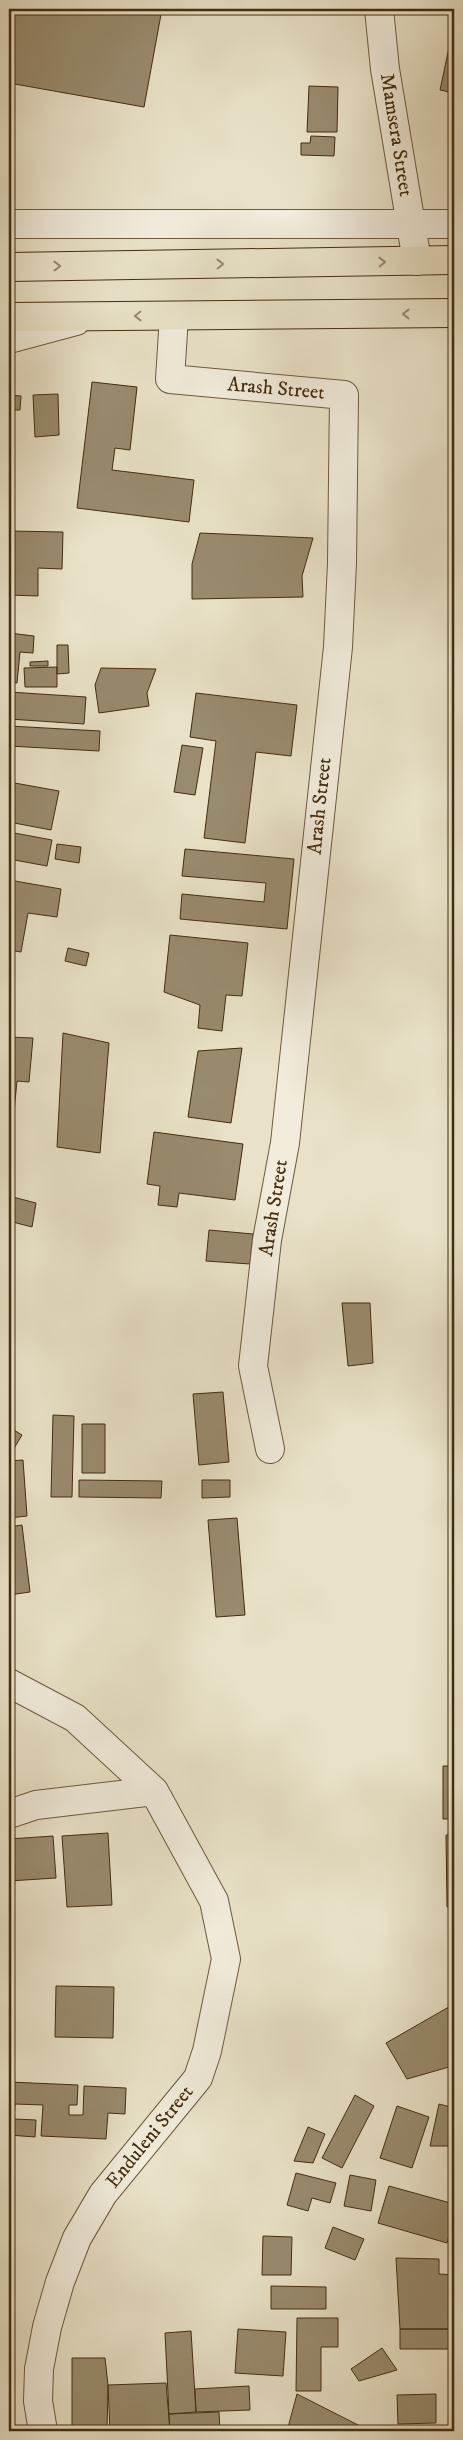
<svg xmlns="http://www.w3.org/2000/svg" width="463" height="2440" font-family="'IM FELL DW Pica',serif">
  <style>
    .building { fill: #998b6f; stroke: #422d0f }
    .lines { fill: none; stroke-linecap: round; stroke-linejoin: round }
    .street-casing { stroke: #6c5a3d; stroke-width: 30 }
    .highway-casing { stroke: #422d0f; stroke-width: 30 }
    .street { stroke: #f1ecdb; stroke-width: 28 }
    .highway { stroke: #e9e2c8; stroke-width: 28 }
    .oneway { stroke: #96886c }
    .labels { text-anchor: middle; dominant-baseline: central; stroke-width: 5; stroke-linejoin: round; paint-order: stroke }
    .street-label { font-size: 20px; fill: #422d0f; stroke: #f1ecdb }
  </style>
  <rect width="100%" height="100%" fill="#e9e2c8"/>
  <filter id="stains"><feTurbulence type="fractalNoise" baseFrequency=".004" numOctaves="4"/><feColorMatrix values="0 0 0 0 .2 0 0 0 0 .09 0 0 0 0 .02 0 0 0 .5 -.17"/></filter>
  <radialGradient id="worn" r=".72"><stop offset=".6" stop-color="#630" stop-opacity="0"/><stop offset="1" stop-color="#630" stop-opacity=".3"/></radialGradient>
  <path class="building" d="M 9,9 L 162,9 L 144,107 L 9,83 Z
    M 454,24 L 454,93 L 440,90 Z
    M 309,86 L 338,87 L 337,132 L 307,132 Z
    M 311,136 L 335,137 L 334,156 L 301,155 L 301,143 L 310,143 Z
    M 92,382 L 137,387 L 130,450 L 115,448 L 112,470 L 194,480 L 189,522 L 77,508 Z
    M 58,394 L 59,435 L 35,437 L 33,395 Z
    M 9,395 L 21,396 L 20,410 L 9,410 Z
    M 9,531 L 63,532 L 62,569 L 38,568 L 38,596 L 9,595 Z
    M 200,533 L 313,538 L 302,576 L 303,597 L 192,599 L 192,564 Z
    M 9,633 L 34,636 L 33,653 L 20,652 L 17,683 L 9,682 Z
    M 57,645 L 68,645 L 69,673 L 57,674 Z
    M 48,661 L 48,666 L 30,666 L 30,662 Z
    M 57,667 L 57,687 L 25,687 L 24,668 Z
    M 101,668 L 156,669 L 147,693 L 149,706 L 99,713 L 95,685 Z
    M 9,692 L 86,697 L 84,724 L 9,719 Z
    M 196,693 L 297,705 L 291,756 L 256,752 L 245,843 L 204,838 L 216,741 L 190,737 Z
    M 9,726 L 100,731 L 99,751 L 9,746 Z
    M 182,745 L 203,748 L 195,795 L 174,792 Z
    M 9,782 L 59,791 L 51,830 L 9,822 Z
    M 9,832 L 52,840 L 47,866 L 9,859 Z
    M 57,844 L 81,847 L 79,863 L 55,859 Z
    M 185,849 L 294,859 L 287,929 L 180,919 L 182,894 L 264,902 L 266,883 L 182,876 Z
    M 9,880 L 61,889 L 57,917 L 28,913 L 21,952 L 9,950 Z
    M 170,935 L 248,943 L 242,996 L 226,995 L 222,1031 L 198,1028 L 200,1005 L 164,992 Z
    M 68,948 L 89,953 L 86,966 L 65,961 Z
    M 63,1033 L 109,1043 L 100,1153 L 57,1147 Z
    M 9,1037 L 33,1038 L 29,1082 L 17,1081 L 13,1122 L 9,1122 Z
    M 242,1048 L 231,1123 L 188,1117 L 198,1051 Z
    M 154,1132 L 243,1144 L 235,1200 L 179,1193 L 177,1207 L 158,1205 L 160,1186 L 147,1184 Z
    M 9,1196 L 36,1203 L 32,1227 L 9,1221 Z
    M 209,1230 L 253,1234 L 250,1264 L 206,1261 Z
    M 342,1303 L 370,1303 L 373,1363 L 348,1366 Z
    M 223,1392 L 229,1462 L 199,1465 L 193,1394 Z
    M 53,1415 L 74,1416 L 72,1497 L 51,1497 Z
    M 82,1424 L 105,1424 L 105,1473 L 82,1473 Z
    M 9,1427 L 22,1435 L 10,1455 L 9,1454 Z
    M 23,1460 L 27,1516 L 9,1518 L 9,1461 Z
    M 79,1480 L 162,1481 L 161,1498 L 79,1497 Z
    M 202,1480 L 230,1480 L 230,1497 L 202,1498 Z
    M 237,1518 L 245,1615 L 216,1617 L 208,1520 Z
    M 22,1525 L 30,1592 L 9,1595 L 9,1527 Z
    M 443,1766 L 454,1766 L 454,1819 L 443,1819 Z
    M 108,1833 L 112,1905 L 67,1907 L 62,1836 Z
    M 446,1835 L 454,1835 L 454,1907 L 447,1907 Z
    M 53,1836 L 56,1878 L 9,1881 L 9,1839 Z
    M 56,1986 L 114,1987 L 113,2038 L 55,2037 Z
    M 454,2004 L 454,2086 L 449,2067 L 407,2079 L 386,2043 Z
    M 9,2082 L 78,2085 L 77,2105 L 69,2105 L 69,2115 L 83,2115 L 84,2086 L 126,2088 L 125,2114 L 108,2113 L 106,2139 L 41,2136 L 43,2105 L 15,2104 L 14,2119 L 36,2120 L 35,2137 L 9,2135 Z
    M 355,2095 L 374,2106 L 342,2168 L 322,2158 Z
    M 439,2104 L 454,2108 L 453,2146 L 430,2146 Z
    M 397,2106 L 429,2117 L 412,2168 L 380,2158 Z
    M 308,2127 L 325,2134 L 313,2163 L 294,2161 Z
    M 296,2173 L 336,2183 L 330,2203 L 312,2198 L 308,2211 L 287,2205 Z
    M 350,2175 L 376,2180 L 371,2211 L 344,2206 Z
    M 389,2186 L 454,2204 L 454,2217 L 447,2243 L 378,2223 Z
    M 333,2227 L 364,2239 L 355,2260 L 325,2248 Z
    M 263,2236 L 292,2237 L 291,2275 L 262,2275 Z
    M 396,2258 L 439,2259 L 439,2274 L 454,2275 L 454,2329 L 400,2329 Z
    M 271,2286 L 326,2287 L 326,2309 L 271,2309 Z
    M 297,2318 L 338,2318 L 338,2347 L 321,2347 L 321,2391 L 296,2391 Z
    M 238,2329 L 286,2332 L 283,2376 L 235,2373 Z
    M 400,2329 L 454,2329 L 454,2349 L 400,2349 Z
    M 191,2331 L 196,2412 L 169,2414 L 165,2333 Z
    M 382,2348 L 397,2370 L 359,2381 L 351,2369 Z
    M 72,2358 L 105,2358 L 108,2385 L 107,2431 L 72,2431 Z
    M 166,2383 L 170,2431 L 110,2431 L 108,2385 Z
    M 249,2386 L 250,2410 L 196,2412 L 195,2389 Z
    M 297,2394 L 362,2427 L 361,2431 L 287,2431 Z
    M 436,2394 L 436,2423 L 398,2424 L 397,2395 Z
    M 219,2412 L 220,2431 L 170,2431 L 169,2414 Z"/>
  <g class="lines">
    <defs>
      <path id="street" d="M 379,9 L 385,69 L 417,261
        M 9,224 L 454,224
        M 174,316 L 170,379 L 344,395 L 342,563 L 338,647 L 285,1143 L 267,1240 L 253,1366 L 270,1449
        M 9,339 L 76,321
        M 9,1683 L 75,1718 L 154,1791 L 214,1901 L 226,1959 L 207,2051 L 198,2078 L 103,2194 L 77,2238 L 60,2282 L 47,2327 L 39,2369 L 38,2401 L 43,2431
        M 9,1814 L 36,1805 L 154,1791"/>
      <path id="highway" d="M 9,267 L 454,260
        M 9,317 L 454,313"/>
    </defs>
    <use href="#street" class="street-casing"/>
    <use href="#highway" class="highway-casing"/>
    <use href="#street" class="street"/>
    <use href="#highway" class="highway"/>
  </g>
  <defs><path id="oneway-chevron" d="M-2-3.5L2.5 0L-2 3.5" fill="none" stroke-width="1.6" stroke-linecap="round" stroke-linejoin="round" transform="scale(1.25)"/></defs>
  <g class="oneway">
    <use href="#oneway-chevron" transform="translate(382 262) rotate(-1)"/>
    <use href="#oneway-chevron" transform="translate(220 264) rotate(-1)"/>
    <use href="#oneway-chevron" transform="translate(57 266) rotate(-1)"/>
    <use href="#oneway-chevron" transform="translate(406 314) rotate(180)"/>
    <use href="#oneway-chevron" transform="translate(138 316) rotate(179)"/>
  </g>
  <g class="labels">
    <g class="street-label">
      <text transform="translate(396 135) rotate(81)">Mamsera Street</text>
      <text transform="translate(276 389) rotate(5)">Arash Street</text>
      <text transform="translate(320 806) rotate(-84)">Arash Street</text>
      <text transform="translate(274 1208) rotate(-81)">Arash Street</text>
      <text transform="translate(150 2137) rotate(-51)">Enduleni Street</text>
    </g>
  </g>
  <rect width="463" height="2440" fill="none" stroke="#e9e2c8" stroke-width="30"/>
  <rect x="10" y="10" width="443" height="2420" fill="none" stroke="#422d0f" stroke-width="2.5"/>
  <rect x="15" y="15" width="433" height="2410" fill="none" stroke="#422d0f"/>
  <rect width="100%" height="100%" filter="url(#stains)"/>
  <rect width="100%" height="100%" fill="url(#worn)"/>
</svg>
